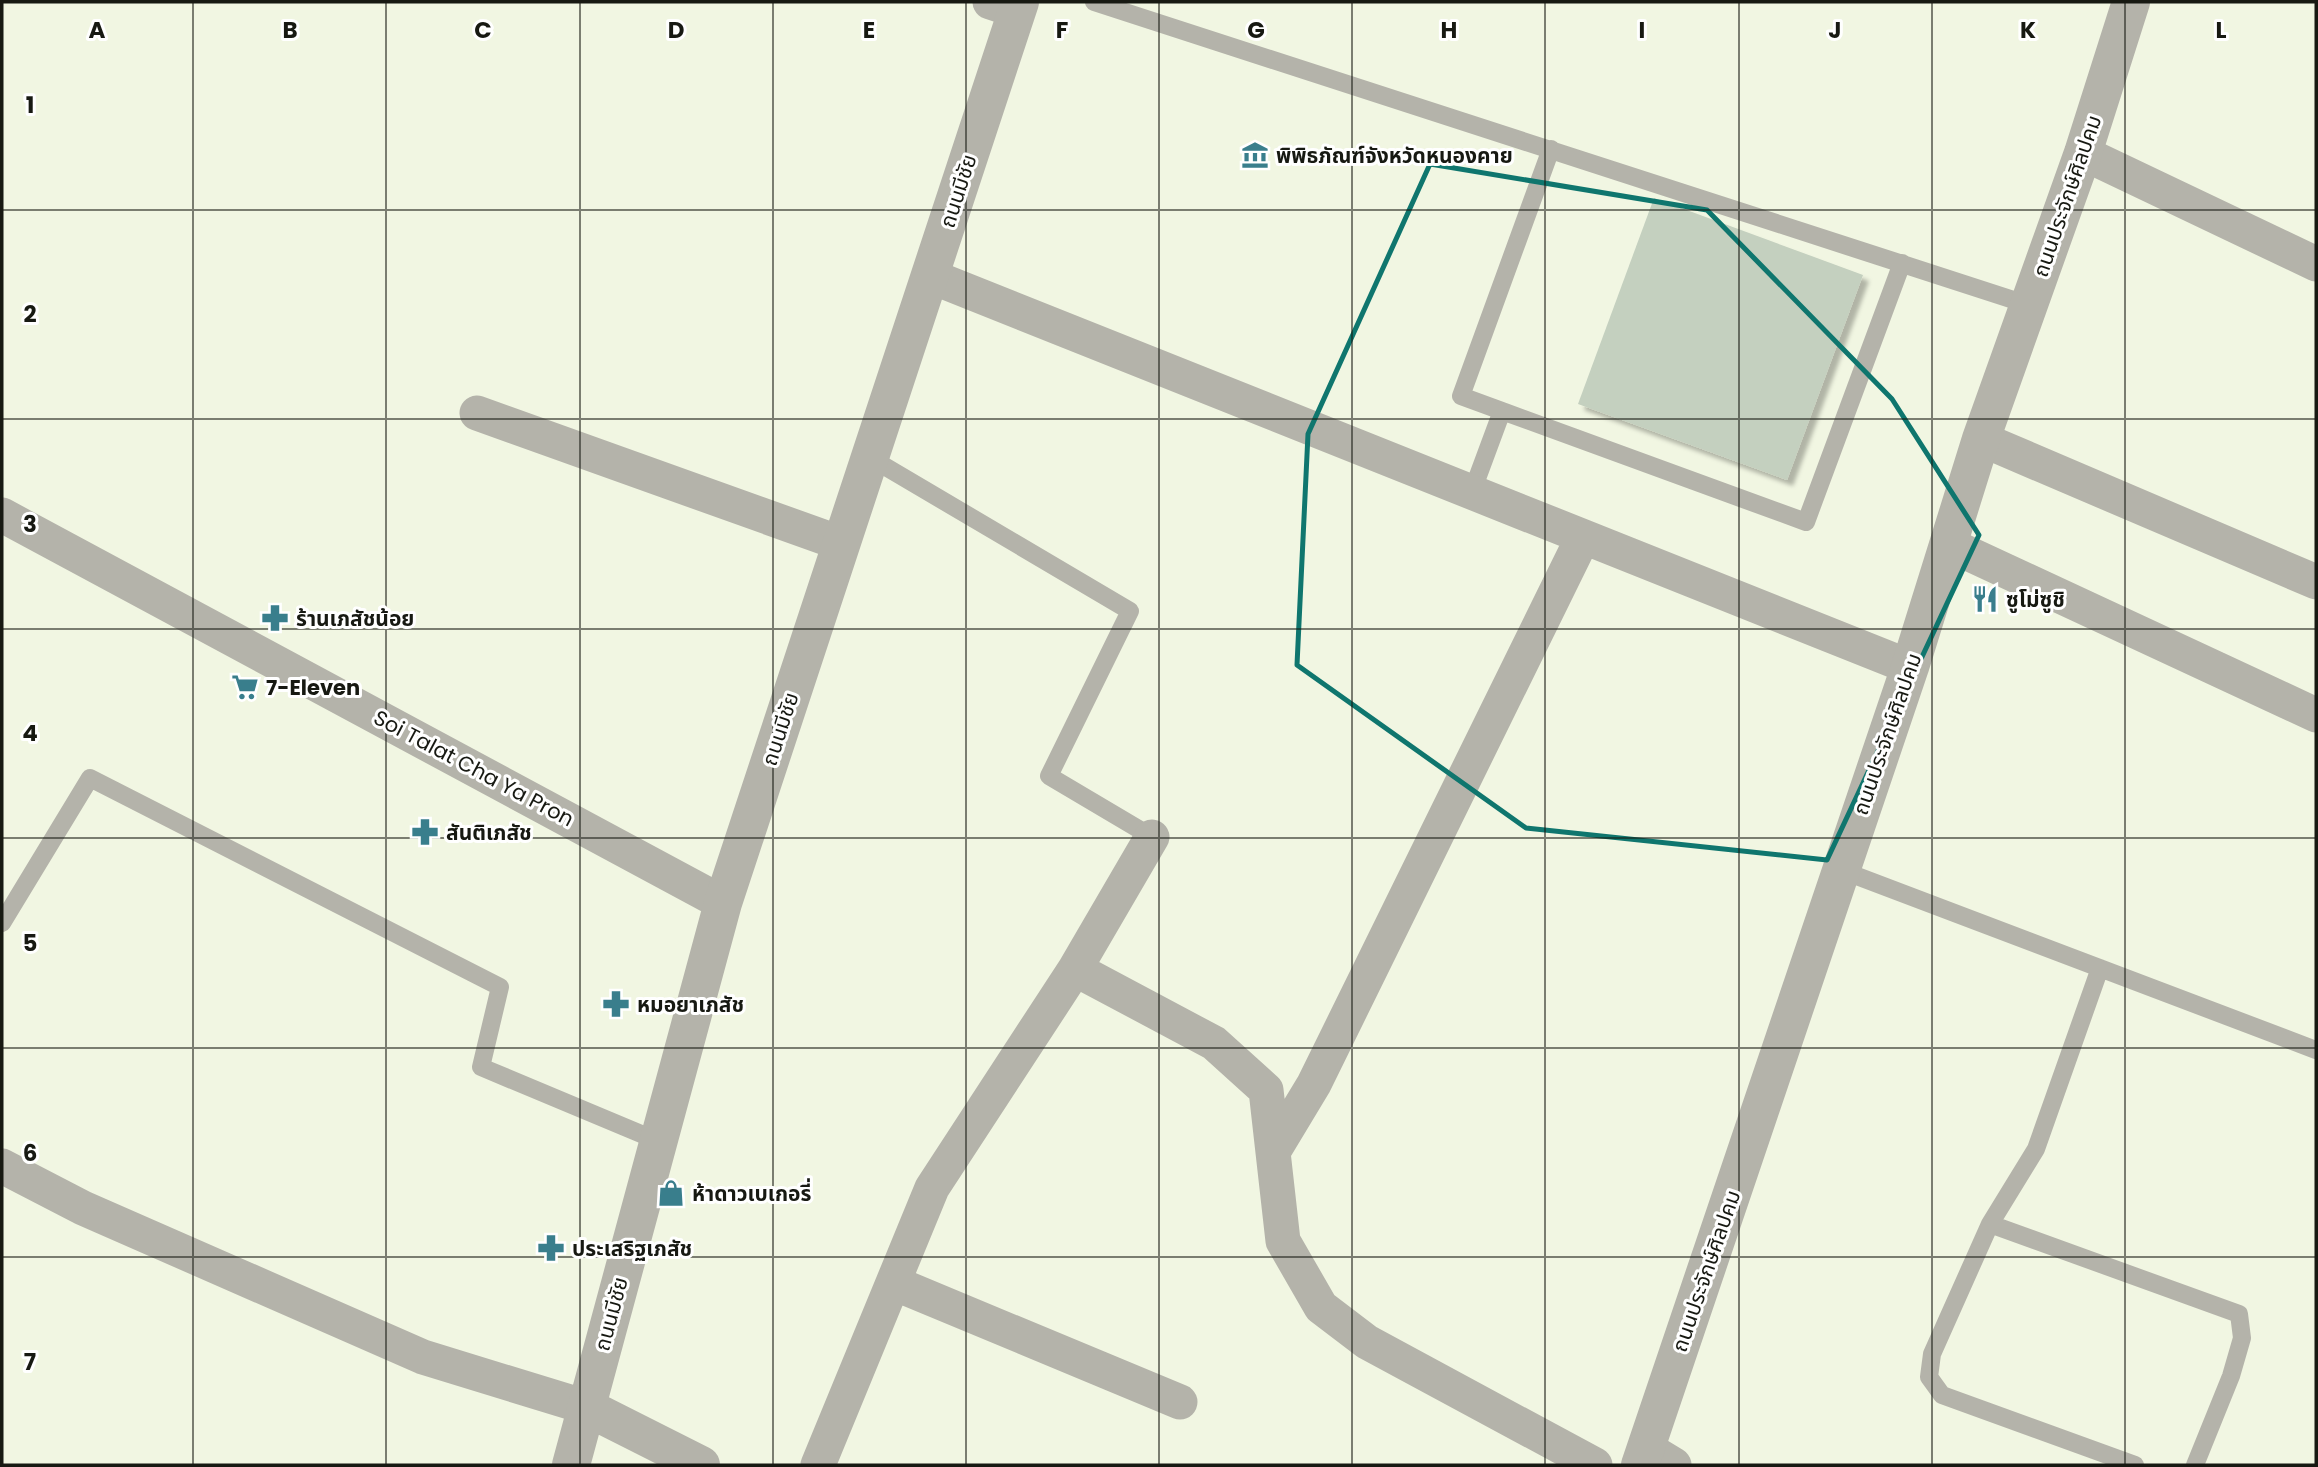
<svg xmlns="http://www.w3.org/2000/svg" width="2318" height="1467" font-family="Poppins,'Noto Sans Thai',sans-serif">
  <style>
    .building { fill: #c4d0bf; filter: url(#shadow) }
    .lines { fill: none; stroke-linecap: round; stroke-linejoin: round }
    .service { stroke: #b4b3aa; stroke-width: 18 }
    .minor { stroke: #b4b3aa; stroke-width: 35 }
    .tertiary { stroke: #b4b3aa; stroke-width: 38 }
    .marked { fill: none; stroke: #0f766e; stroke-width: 5; stroke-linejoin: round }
    .grid { fill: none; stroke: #171912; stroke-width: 2; stroke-opacity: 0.55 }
    .labels { text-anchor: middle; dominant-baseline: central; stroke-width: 6; stroke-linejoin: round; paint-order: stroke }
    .poi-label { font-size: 21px; font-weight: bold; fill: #171912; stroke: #fff; text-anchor: start }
    .street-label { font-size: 21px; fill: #171912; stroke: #fff }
    .grid-label { font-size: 23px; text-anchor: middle; font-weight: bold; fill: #171912; stroke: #fff; stroke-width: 6; stroke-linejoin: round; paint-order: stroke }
  </style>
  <defs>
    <filter id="shadow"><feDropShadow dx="6" dy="6" stdDeviation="2" flood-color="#0004"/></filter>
  </defs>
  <rect width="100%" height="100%" fill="#f1f6e2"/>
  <path class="building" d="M 1654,198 L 1863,275 L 1787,480 L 1578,404 Z"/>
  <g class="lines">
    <path class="service" d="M 1094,2 L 2029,305
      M 1502,411 L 1461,396 L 1551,149
      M 869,457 L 1130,611 L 1049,776 L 1152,837
      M 1472,492 L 1502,411 L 1806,522 L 1902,263
      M 1841,870 L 2316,1050
      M 2,923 L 90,778 L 500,987 L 481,1067 L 658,1141
      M 2100,968 L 2036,1149 L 1990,1224 L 1932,1354 L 1929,1377 L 1942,1395 L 2135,1465
      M 1990,1224 L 2239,1314 L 2242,1338 L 2231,1376 L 2195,1465"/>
    <path class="minor" d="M 990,2 L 1017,11
      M 2083,153 L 2316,264
      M 930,276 L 1910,667
      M 477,413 L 840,543
      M 1981,439 L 2316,582
      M 2,515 L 723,903
      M 1948,544 L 2316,715
      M 1075,969 L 1214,1043 L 1266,1090 L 1283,1241 L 1321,1307 L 1367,1342 L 1595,1465
      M 1273,1152 L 1314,1084 L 1583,537
      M 2,1166 L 83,1208 L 423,1357 L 586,1407
      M 894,1283 L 1180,1402
      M 1646,1448 L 1674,1465
      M 818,1465 L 932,1188 L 1075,969 L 1152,837"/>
    <path class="tertiary" d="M 586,1407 L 701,1465
      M 571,1465 L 723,903 L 1020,2
      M 1640,1465 L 1910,667 L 1981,439 L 2083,153 L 2131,2"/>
  </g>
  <path class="marked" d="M 1430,164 L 1707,210 L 1892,399 L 1979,535 L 1827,860 L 1526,828 L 1297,665 L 1308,434 Z"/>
  <path class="grid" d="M 193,2 L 193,1465M 386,2 L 386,1465M 580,2 L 580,1465M 773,2 L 773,1465M 966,2 L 966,1465M 1159,2 L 1159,1465M 1352,2 L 1352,1465M 1545,2 L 1545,1465M 1739,2 L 1739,1465M 1932,2 L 1932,1465M 2125,2 L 2125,1465M 2,210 L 2316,210M 2,419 L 2316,419M 2,629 L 2316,629M 2,838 L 2316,838M 2,1048 L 2316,1048M 2,1257 L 2316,1257"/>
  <defs>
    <symbol id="museum-bare" viewBox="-9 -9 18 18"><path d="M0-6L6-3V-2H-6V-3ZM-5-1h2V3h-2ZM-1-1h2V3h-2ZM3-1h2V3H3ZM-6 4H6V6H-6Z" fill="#397e8c" stroke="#fff" stroke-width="2.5" paint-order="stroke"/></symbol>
    <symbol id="restaurant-bare" viewBox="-9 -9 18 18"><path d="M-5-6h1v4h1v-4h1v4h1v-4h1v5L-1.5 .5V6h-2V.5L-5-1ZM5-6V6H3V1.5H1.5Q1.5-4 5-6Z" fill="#397e8c" stroke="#fff" stroke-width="2.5" paint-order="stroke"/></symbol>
    <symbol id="pharmacy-bare" viewBox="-9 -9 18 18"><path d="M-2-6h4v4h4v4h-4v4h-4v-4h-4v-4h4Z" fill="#397e8c" stroke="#fff" stroke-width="2.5" paint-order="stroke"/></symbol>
    <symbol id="supermarket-bare" viewBox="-9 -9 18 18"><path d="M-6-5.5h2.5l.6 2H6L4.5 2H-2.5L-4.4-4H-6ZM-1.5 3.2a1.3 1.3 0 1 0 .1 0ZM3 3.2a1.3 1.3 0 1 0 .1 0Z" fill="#397e8c" stroke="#fff" stroke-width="2.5" paint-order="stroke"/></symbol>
    <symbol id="shop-bare" viewBox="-9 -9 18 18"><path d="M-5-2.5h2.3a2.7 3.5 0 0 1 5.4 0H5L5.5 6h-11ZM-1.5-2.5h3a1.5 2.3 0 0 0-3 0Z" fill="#397e8c" stroke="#fff" stroke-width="2.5" paint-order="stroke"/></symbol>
  </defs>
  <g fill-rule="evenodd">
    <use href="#museum-bare" x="1236" y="136" width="38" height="38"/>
    <use href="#restaurant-bare" x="1966" y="580" width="38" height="38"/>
    <use href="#pharmacy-bare" x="256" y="599" width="38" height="38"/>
    <use href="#supermarket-bare" x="226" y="668" width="38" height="38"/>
    <use href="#pharmacy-bare" x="406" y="813" width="38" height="38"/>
    <use href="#pharmacy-bare" x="597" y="985" width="38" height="38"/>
    <use href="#shop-bare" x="652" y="1174" width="38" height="38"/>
    <use href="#pharmacy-bare" x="532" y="1229" width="38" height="38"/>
  </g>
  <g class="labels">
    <g class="poi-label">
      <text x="1276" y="155">พิพิธภัณฑ์จังหวัดหนองคาย</text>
      <text x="2006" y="599">ซูโม่ซูชิ</text>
      <text x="296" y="618">ร้านเภสัชน้อย</text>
      <text x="266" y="687">7-Eleven</text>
      <text x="446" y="832">สันติเภสัช</text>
      <text x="637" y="1004">หมอยาเภสัช</text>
      <text x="692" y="1193">ห้าดาวเบเกอรี่</text>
      <text x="572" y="1248">ประเสริฐเภสัช</text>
    </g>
    <g class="street-label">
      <text transform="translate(958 191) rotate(-72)">ถนนมีชัย</text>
      <text transform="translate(2067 196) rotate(-71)">ถนนประจักษ์ศิลปคม</text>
      <text transform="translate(780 729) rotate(-72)">ถนนมีชัย</text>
      <text transform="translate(1887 734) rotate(-71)">ถนนประจักษ์ศิลปคม</text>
      <text transform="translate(474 768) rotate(28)">Soi Talat Cha Ya Pron</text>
      <text transform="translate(1706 1271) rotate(-71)">ถนนประจักษ์ศิลปคม</text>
      <text transform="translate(611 1314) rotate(-75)">ถนนมีชัย</text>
    </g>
  </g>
  <g class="grid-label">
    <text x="97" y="38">A</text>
    <text x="290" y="38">B</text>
    <text x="483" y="38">C</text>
    <text x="676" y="38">D</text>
    <text x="869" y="38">E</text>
    <text x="1062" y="38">F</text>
    <text x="1256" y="38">G</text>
    <text x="1449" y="38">H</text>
    <text x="1642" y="38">I</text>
    <text x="1835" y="38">J</text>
    <text x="2028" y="38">K</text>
    <text x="2221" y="38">L</text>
    <text x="30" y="113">1</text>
    <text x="30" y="322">2</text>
    <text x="30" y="532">3</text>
    <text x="30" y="741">4</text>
    <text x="30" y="951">5</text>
    <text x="30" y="1161">6</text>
    <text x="30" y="1370">7</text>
  </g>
  <rect width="2318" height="1467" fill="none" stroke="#171912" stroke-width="7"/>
</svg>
